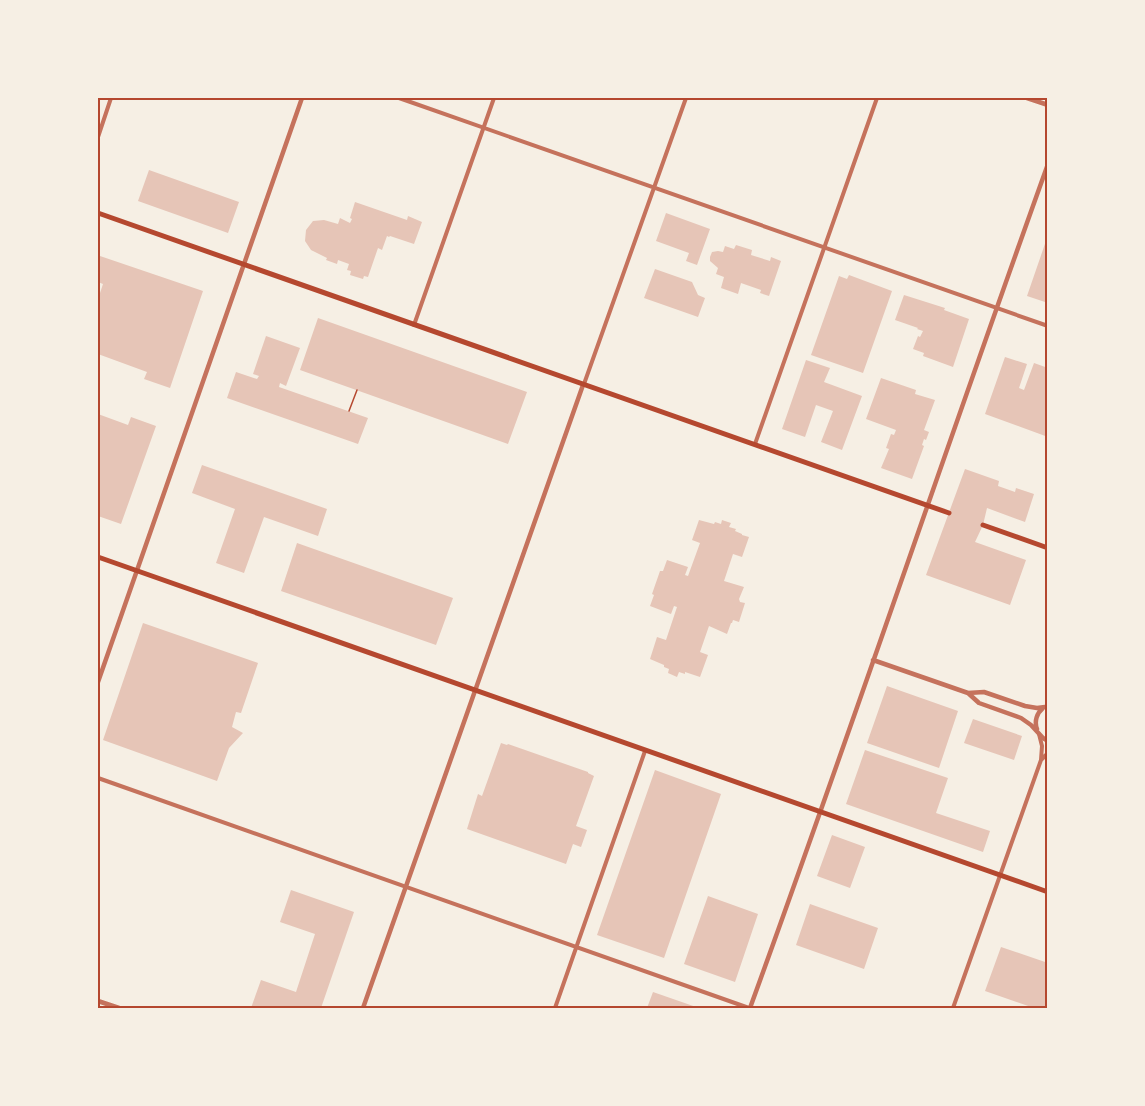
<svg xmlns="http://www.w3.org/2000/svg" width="1145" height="1106" font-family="'Archivo Narrow',sans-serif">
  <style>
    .building { fill: #e6c5b7 }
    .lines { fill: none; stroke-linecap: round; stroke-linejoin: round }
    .path { stroke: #b5482f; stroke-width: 1.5 }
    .minor { stroke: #c5725c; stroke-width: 4 }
    .tertiary { stroke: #c5725c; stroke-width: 4.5 }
    .secondary { stroke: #b5482f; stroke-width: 5 }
    .neatline { fill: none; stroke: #b5482f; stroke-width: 2 }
  </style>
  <rect width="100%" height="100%" fill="#f6efe4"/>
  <path class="building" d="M 149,170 L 239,202 L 228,233 L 138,201 Z
    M 355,202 L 407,220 L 408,216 L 422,222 L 414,244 L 390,236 L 389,237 L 387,236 L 382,250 L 378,248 L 368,277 L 364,276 L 363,279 L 350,275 L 351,271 L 347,270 L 349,264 L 338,260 L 337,264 L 326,260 L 327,258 L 311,250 L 305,241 L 306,230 L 313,221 L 324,220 L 338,224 L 340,218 L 350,223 L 352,219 L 350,218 Z
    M 666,213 L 710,229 L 697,265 L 686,261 L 689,253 L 656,241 Z
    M 1047,238 L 1048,238 L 1048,303 L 1027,296 Z
    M 736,245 L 752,250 L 751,255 L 770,261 L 771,257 L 781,261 L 769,296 L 760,293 L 761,290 L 741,283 L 738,294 L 721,288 L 724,277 L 716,274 L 718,268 L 710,261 L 710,257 L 712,252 L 718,251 L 723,252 L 725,246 L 734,249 Z
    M 100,256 L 203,291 L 170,388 L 144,379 L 147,372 L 98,354 L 98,299 L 103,284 L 98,282 L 98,262 Z
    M 655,269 L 692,282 L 698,295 L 705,298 L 698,317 L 644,298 Z
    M 849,275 L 892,291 L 863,373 L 811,355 L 839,276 L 847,279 Z
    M 904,295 L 945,308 L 944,310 L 969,319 L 953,367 L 923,356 L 924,353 L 913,349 L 918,336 L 920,337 L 923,331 L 917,329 L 918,328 L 895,320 Z
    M 318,318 L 527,392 L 508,444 L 300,370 Z
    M 266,336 L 300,348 L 286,386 L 280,383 L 279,387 L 368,418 L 358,444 L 227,398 L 236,372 L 257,379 L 259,376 L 253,374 Z
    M 1005,357 L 1027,364 L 1019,388 L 1024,390 L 1034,363 L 1048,368 L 1048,437 L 985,414 Z
    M 806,360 L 830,368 L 824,382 L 862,396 L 842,450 L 821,442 L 833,411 L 816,405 L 805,437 L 782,429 Z
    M 881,378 L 916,390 L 915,394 L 935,400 L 924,430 L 929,432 L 926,440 L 924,439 L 922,445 L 924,446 L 912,479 L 881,468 L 889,449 L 886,448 L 891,434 L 894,435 L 896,430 L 866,419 Z
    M 98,414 L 128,425 L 131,417 L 156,426 L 121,524 L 98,516 Z
    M 202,465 L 327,509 L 318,536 L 264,517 L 244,573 L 216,563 L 235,509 L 192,493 Z
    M 965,469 L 999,481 L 998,486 L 1015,492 L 1016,488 L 1034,494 L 1025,522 L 987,508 L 983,525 L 975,542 L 1026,560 L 1010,605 L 926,575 Z
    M 699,520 L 714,524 L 715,522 L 721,524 L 722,520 L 731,523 L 729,527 L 736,529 L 735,531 L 742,534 L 742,535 L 749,537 L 742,557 L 733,554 L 724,581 L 744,587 L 739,599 L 740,602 L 745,603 L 739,622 L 733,620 L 732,623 L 731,623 L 727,634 L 709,626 L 700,652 L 708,655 L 700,677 L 685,672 L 685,674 L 679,672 L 677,677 L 668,673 L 669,669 L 664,667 L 664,665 L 650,659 L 657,637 L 666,640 L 677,607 L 674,606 L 671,614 L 650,606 L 654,595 L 652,594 L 660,571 L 663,571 L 667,560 L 688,567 L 685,575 L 688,576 L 700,543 L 692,540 Z
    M 297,543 L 453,598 L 436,645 L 281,591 Z
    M 143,623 L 258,663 L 241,713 L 236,712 L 232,727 L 243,733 L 229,748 L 217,781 L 103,740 Z
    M 887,686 L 958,711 L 939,768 L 867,743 Z
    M 973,719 L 1022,736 L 1014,760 L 964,743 Z
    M 501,743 L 507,745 L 508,744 L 588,772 L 588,773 L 594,776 L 576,826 L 587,830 L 581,847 L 573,844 L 566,864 L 467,829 L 478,794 L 482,796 Z
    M 865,750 L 948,778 L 936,813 L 990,831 L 983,852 L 846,804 Z
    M 655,770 L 721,794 L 664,958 L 597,935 Z
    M 832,835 L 865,847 L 850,888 L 817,876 Z
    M 291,890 L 354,912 L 321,1008 L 251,1008 L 261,980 L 296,992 L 315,934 L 280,922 Z
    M 708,896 L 758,914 L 735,982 L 684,964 Z
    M 810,904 L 878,928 L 864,969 L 796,945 Z
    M 1001,947 L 1048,963 L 1048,1008 L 1034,1008 L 985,991 Z
    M 653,992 L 699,1008 L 647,1008 Z"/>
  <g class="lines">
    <path class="path" d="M 349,411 L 357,390"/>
    <path class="minor" d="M 399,98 L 1048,326
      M 98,137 L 111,98
      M 414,325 L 494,98
      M 584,384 L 686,98
      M 755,444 L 877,98
      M 1042,759 L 1048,753
      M 98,778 L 749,1008
      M 555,1008 L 645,751
      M 953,1008 L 1041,760 L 1042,746 L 1039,734"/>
    <path class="tertiary" d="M 1027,98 L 1048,105
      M 873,660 L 968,693 L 984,692 L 1025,706 L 1037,708 L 1045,707
      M 98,682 L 302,98
      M 968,693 L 979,703 L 1021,718 L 1031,725 L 1043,738 L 1048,741
      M 1037,729 C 1034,721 1037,713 1043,708
      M 98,1001 L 119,1008
      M 363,1008 L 583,385
      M 750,1008 C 852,728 947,445 1048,164"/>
    <path class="secondary" d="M 98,213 L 949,513
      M 983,525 L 1048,548
      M 98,557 L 1048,892"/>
  </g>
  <rect width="1145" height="1106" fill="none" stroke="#f6efe4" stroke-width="198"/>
  <rect x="99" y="99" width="947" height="908" class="neatline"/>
</svg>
